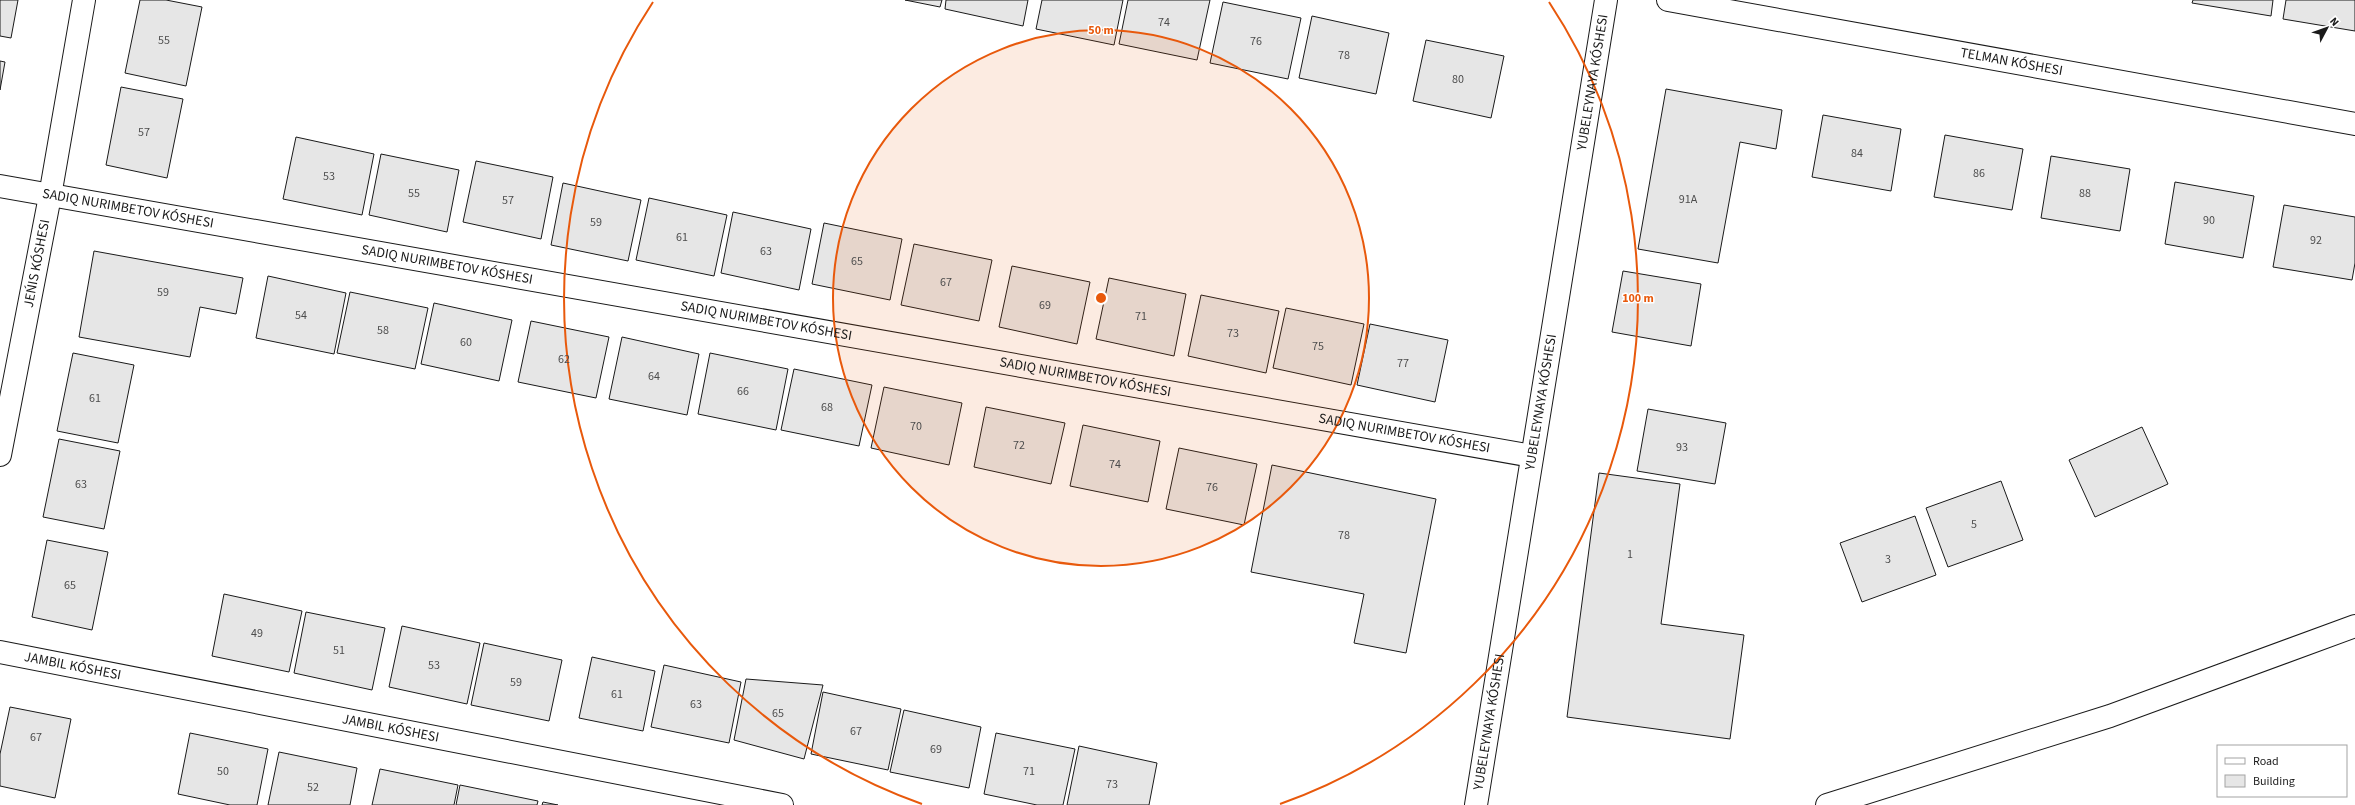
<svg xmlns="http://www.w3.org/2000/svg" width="2355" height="805" font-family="'Source Sans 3',sans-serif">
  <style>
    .building { fill: #e6e6e6; stroke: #1a1a1a }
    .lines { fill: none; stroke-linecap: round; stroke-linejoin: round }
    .minor-casing { stroke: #1a1a1a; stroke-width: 24 }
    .minor { stroke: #fff; stroke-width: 22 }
    .ring { fill: none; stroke: #e8590c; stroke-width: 2 }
    .labels { text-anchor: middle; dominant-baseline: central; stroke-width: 3; stroke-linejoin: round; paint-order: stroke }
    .number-label { font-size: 12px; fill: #4d4d4d }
    .street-label { font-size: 14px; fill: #1a1a1a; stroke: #fff }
    .centre { fill: #e8590c; stroke: #fff; stroke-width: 2 }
    .ring-label { font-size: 12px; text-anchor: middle; font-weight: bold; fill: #e8590c; stroke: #fff; stroke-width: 3; stroke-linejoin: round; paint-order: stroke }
  </style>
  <rect width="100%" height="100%" fill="#fff"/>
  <path class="building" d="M 0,0 L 18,0 L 11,38 L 0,36 Z
    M 140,0 L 166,0 L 202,7 L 186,86 L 125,73 Z
    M 905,0 L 942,0 L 940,7 Z
    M 946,0 L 1028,0 L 1023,26 L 945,9 Z
    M 1042,0 L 1123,0 L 1114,45 L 1036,29 Z
    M 1128,0 L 1210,0 L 1197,60 L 1119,44 Z
    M 2193,0 L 2273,0 L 2271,16 L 2192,3 Z
    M 2286,0 L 2355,0 L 2355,31 L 2283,19 Z
    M 1223,2 L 1301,18 L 1288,79 L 1210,63 Z
    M 1312,16 L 1389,33 L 1376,94 L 1299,78 Z
    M 1426,40 L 1504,56 L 1491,118 L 1413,101 Z
    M 0,61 L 5,62 L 0,90 Z
    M 121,87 L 183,99 L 167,178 L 106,165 Z
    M 1666,89 L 1782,110 L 1776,149 L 1740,142 L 1718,263 L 1638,249 Z
    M 1823,115 L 1901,129 L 1891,191 L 1812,177 Z
    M 1945,135 L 2023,149 L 2012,210 L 1934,197 Z
    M 296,137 L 374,154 L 362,215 L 283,199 Z
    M 381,154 L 459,170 L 447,232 L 369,215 Z
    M 2051,156 L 2130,169 L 2120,231 L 2041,218 Z
    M 476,161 L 553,177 L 541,239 L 463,222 Z
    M 2175,182 L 2254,196 L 2243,258 L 2165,244 Z
    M 563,183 L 641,200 L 628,261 L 551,245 Z
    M 649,198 L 727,215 L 714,276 L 636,260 Z
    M 2284,205 L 2355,217 L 2355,263 L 2352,280 L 2273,267 Z
    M 733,212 L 811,229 L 799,290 L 721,273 Z
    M 824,223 L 902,239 L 890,300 L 812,284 Z
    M 914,244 L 992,260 L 979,321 L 901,305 Z
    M 94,251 L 243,278 L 236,314 L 200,307 L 190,357 L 79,337 Z
    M 1012,266 L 1090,282 L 1077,344 L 999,327 Z
    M 1623,271 L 1701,284 L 1691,346 L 1612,332 Z
    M 268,276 L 346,293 L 334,354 L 256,338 Z
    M 1109,278 L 1186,294 L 1174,356 L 1096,339 Z
    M 350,292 L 428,308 L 415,369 L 337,353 Z
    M 1201,295 L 1279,311 L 1266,373 L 1188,356 Z
    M 434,303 L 512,320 L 499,381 L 421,364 Z
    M 1286,308 L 1364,324 L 1351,385 L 1273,368 Z
    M 531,321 L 609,337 L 596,398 L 518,382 Z
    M 1370,324 L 1448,340 L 1435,402 L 1357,385 Z
    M 622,337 L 699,354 L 687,415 L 609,399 Z
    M 73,353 L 134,365 L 118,443 L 57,431 Z
    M 710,353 L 788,369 L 776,430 L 698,414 Z
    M 794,369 L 872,385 L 859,446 L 781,430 Z
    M 884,387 L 962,403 L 949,465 L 871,448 Z
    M 986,407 L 1065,423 L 1051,484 L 974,467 Z
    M 1648,409 L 1726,423 L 1715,484 L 1637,471 Z
    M 1083,425 L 1160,441 L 1148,502 L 1070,486 Z
    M 2142,427 L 2168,484 L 2095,517 L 2069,460 Z
    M 59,439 L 120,451 L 104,529 L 43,517 Z
    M 1179,448 L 1257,464 L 1244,525 L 1166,509 Z
    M 1272,465 L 1436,499 L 1406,653 L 1354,643 L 1364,594 L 1251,572 Z
    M 1599,473 L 1680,484 L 1661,624 L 1744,635 L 1730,739 L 1567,717 Z
    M 2001,481 L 2023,540 L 1948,567 L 1926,508 Z
    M 1915,516 L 1936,575 L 1862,602 L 1840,543 Z
    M 47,540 L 108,552 L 92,630 L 32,617 Z
    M 224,594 L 302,611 L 289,672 L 212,656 Z
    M 306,612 L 385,628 L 372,690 L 294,673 Z
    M 402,626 L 480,643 L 467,704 L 389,687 Z
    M 484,643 L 562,660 L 549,721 L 471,705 Z
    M 592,657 L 655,671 L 643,731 L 579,718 Z
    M 664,665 L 741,682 L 729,743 L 651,727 Z
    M 746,679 L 823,685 L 804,759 L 734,740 Z
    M 823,692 L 901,709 L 888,770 L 811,754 Z
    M 10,707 L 71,719 L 55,798 L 0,786 L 0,754 Z
    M 904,710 L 981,727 L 969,788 L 890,772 Z
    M 190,733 L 268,749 L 257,805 L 230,805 L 178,794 Z
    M 996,733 L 1075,749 L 1063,805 L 1037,805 L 984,794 Z
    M 1079,746 L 1157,763 L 1149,805 L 1067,805 Z
    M 279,752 L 357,768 L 350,805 L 268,805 Z
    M 380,769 L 458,785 L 454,805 L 372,805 Z
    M 460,785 L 538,801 L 537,805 L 456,805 Z
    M 543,802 L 558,805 L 542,805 Z"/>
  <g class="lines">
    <defs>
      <g id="minor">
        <path id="s1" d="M 1668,0 L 2355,124"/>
        <path id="s2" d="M 0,186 L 1532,456"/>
        <path id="s3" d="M 0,455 L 50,196 L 84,0"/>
        <path id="s4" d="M 0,652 L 782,805"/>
        <path id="s5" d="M 1476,805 L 1606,0"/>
        <path d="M 1827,805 L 2110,716 L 2355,626"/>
      </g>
    </defs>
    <use href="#minor" class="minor-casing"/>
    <use href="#minor" class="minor"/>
  </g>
  <circle cx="1101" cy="298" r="268" fill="#e8590c" fill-opacity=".12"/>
  <g class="ring">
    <circle cx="1101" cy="298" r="268"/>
    <path d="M922 804A537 537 0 0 1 653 2M1549 2A537 537 0 0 1 1280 804"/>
  </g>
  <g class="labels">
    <g class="number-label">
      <text x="1164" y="22">74</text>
      <text x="164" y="40">55</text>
      <text x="1256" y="41">76</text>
      <text x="1344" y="55">78</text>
      <text x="1458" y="79">80</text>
      <text x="144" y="132">57</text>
      <text x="1857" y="153">84</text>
      <text x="1979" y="173">86</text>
      <text x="329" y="176">53</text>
      <text x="414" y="193">55</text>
      <text x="2085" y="193">88</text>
      <text x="1688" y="199">91A</text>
      <text x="508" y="200">57</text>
      <text x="2209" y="220">90</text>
      <text x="596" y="222">59</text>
      <text x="682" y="237">61</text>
      <text x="2316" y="240">92</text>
      <text x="766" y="251">63</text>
      <text x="857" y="261">65</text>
      <text x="946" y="282">67</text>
      <text x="163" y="292">59</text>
      <text x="1045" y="305">69</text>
      <text x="301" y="315">54</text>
      <text x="1141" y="316">71</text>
      <text x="383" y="330">58</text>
      <text x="1233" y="333">73</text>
      <text x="466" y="342">60</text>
      <text x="1318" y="346">75</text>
      <text x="564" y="359">62</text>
      <text x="1403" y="363">77</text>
      <text x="654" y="376">64</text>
      <text x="743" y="391">66</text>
      <text x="95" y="398">61</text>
      <text x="827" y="407">68</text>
      <text x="916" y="426">70</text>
      <text x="1019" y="445">72</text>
      <text x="1682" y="447">93</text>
      <text x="1115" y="464">74</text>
      <text x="81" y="484">63</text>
      <text x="1212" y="487">76</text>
      <text x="1974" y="524">5</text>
      <text x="1344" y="535">78</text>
      <text x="1630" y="554">1</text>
      <text x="1888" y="559">3</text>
      <text x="70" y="585">65</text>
      <text x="257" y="633">49</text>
      <text x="339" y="650">51</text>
      <text x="434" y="665">53</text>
      <text x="516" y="682">59</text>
      <text x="617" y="694">61</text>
      <text x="696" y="704">63</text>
      <text x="778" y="713">65</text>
      <text x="856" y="731">67</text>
      <text x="36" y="737">67</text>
      <text x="936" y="749">69</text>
      <text x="223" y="771">50</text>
      <text x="1029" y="771">71</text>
      <text x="1112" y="784">73</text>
      <text x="313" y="787">52</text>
    </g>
    <g class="street-label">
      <text stroke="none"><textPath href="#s1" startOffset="349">TELMAN KÓSHESI</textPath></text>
      <text stroke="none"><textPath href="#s5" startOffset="732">YUBELEYNAYA KÓSHESI</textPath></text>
      <text stroke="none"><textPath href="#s2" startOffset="130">SADIQ NURIMBETOV KÓSHESI</textPath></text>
      <text stroke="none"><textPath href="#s3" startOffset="195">JEŃIS KÓSHESI</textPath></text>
      <text stroke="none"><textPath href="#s2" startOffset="454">SADIQ NURIMBETOV KÓSHESI</textPath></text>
      <text stroke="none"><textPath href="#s2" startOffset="778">SADIQ NURIMBETOV KÓSHESI</textPath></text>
      <text stroke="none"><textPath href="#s2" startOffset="1102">SADIQ NURIMBETOV KÓSHESI</textPath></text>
      <text stroke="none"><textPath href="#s5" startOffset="408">YUBELEYNAYA KÓSHESI</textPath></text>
      <text stroke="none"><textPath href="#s2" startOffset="1426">SADIQ NURIMBETOV KÓSHESI</textPath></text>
      <text stroke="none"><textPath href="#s4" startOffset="74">JAMBIL KÓSHESI</textPath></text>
      <text stroke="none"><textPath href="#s5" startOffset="84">YUBELEYNAYA KÓSHESI</textPath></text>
      <text stroke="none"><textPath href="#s4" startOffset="398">JAMBIL KÓSHESI</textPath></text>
    </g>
  </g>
  <circle cx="1101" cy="298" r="6" class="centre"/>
  <g class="ring-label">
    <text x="1101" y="34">50 m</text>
    <text x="1638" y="302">100 m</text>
  </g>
  <rect x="2217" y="745" width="130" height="52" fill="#ffffff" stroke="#a3a3a3"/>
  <rect x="2225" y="758" width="20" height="6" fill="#ffffff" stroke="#a3a3a3"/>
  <text x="2253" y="765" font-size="12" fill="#1a1a1a">Road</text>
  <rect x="2225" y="775" width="20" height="12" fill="#e6e6e6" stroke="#a3a3a3"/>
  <text x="2253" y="785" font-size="12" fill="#1a1a1a">Building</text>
  <g transform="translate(2327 28) rotate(49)" stroke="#ffffff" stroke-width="3" paint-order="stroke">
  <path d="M0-3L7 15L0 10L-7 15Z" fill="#1a1a1a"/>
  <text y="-6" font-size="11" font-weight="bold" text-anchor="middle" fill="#1a1a1a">N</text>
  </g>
</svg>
